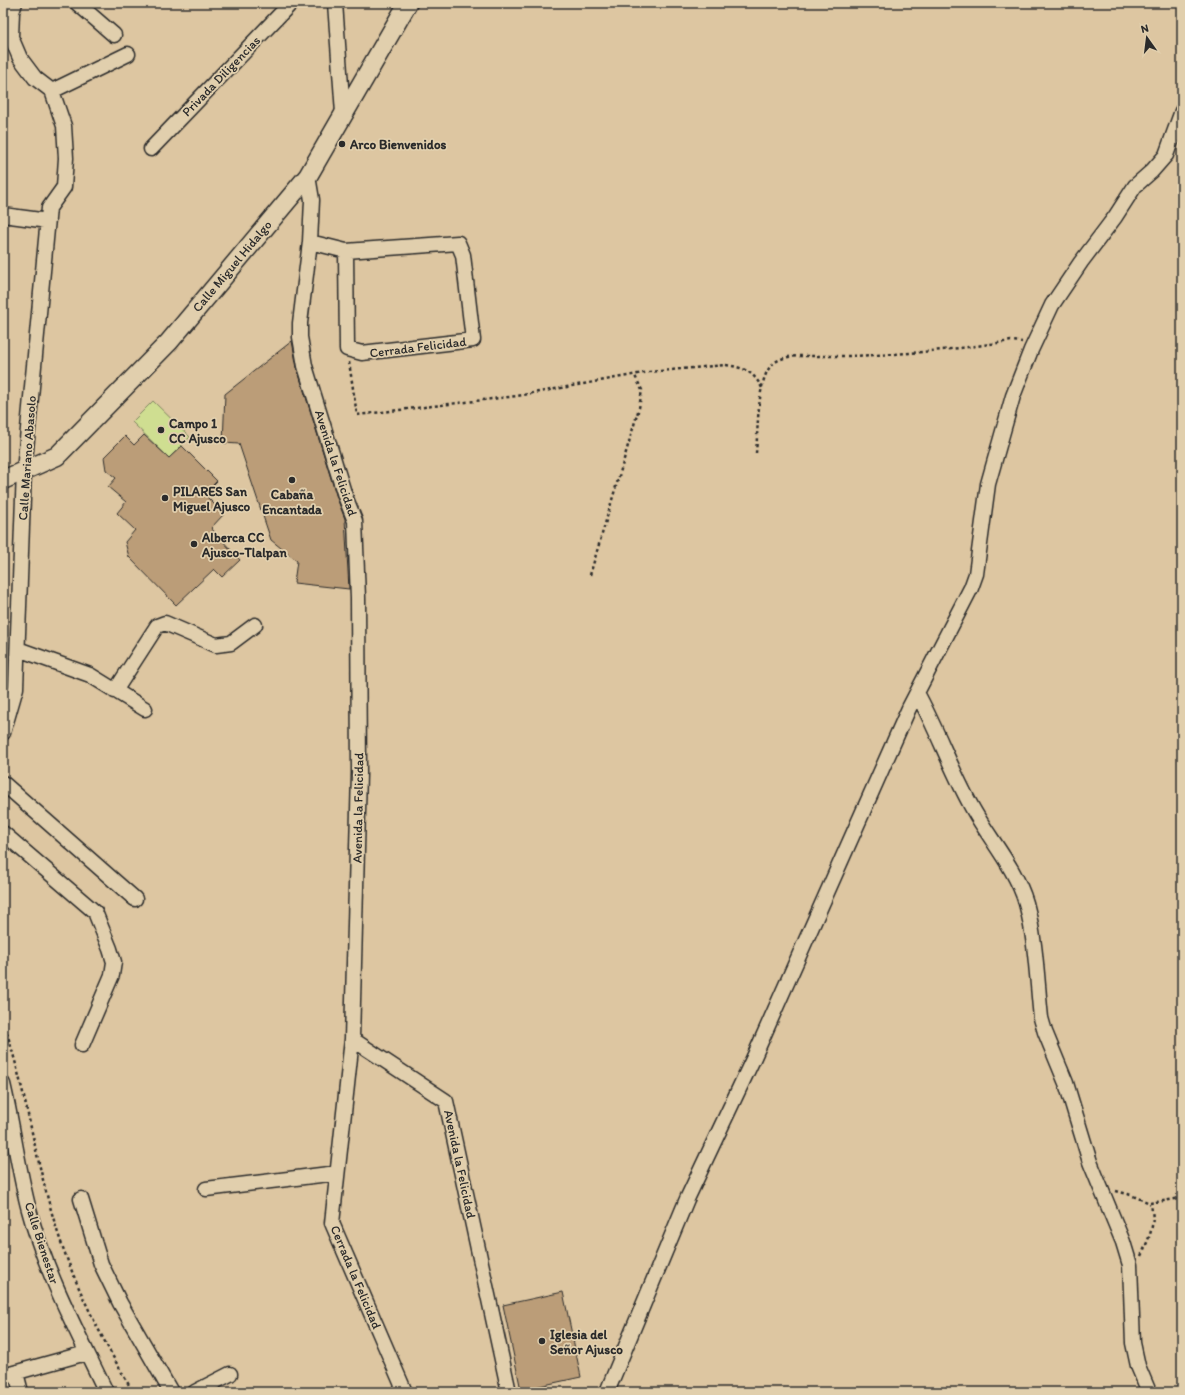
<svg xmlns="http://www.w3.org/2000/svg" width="1185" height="1395" font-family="Itim,sans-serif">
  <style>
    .green { fill: #cfde91; stroke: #7d845e }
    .building { fill: #bb9d78; stroke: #2b2b2b }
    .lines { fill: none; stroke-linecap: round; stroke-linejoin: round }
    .minor-casing { stroke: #2b2b2b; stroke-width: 17 }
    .major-casing { stroke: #2b2b2b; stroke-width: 21 }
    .path { stroke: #2b2b2b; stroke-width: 2.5; stroke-dasharray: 3 3; stroke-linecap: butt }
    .minor { stroke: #e1cfad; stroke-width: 14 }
    .major { stroke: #e1cfad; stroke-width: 18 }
    .poi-dot { fill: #2b2b2b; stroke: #e1cfad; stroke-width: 1.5 }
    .labels { text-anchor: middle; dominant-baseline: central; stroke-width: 3.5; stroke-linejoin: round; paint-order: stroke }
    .street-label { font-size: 13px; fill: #2b2b2b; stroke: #e1cfad }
    .poi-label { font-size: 13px; font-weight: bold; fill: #2b2b2b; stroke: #e1cfad; text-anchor: start }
  </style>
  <rect width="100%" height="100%" fill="#ddc6a1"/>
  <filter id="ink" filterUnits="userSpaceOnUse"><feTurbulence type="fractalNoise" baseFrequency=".025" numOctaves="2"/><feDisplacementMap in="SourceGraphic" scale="8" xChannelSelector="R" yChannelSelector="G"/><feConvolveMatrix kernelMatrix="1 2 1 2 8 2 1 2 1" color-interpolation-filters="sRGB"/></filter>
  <g filter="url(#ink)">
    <path class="green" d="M 153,401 L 190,437 L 169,458 L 132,422 Z"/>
    <path class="building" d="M 292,341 L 297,368 L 337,498 L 345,519 L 349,589 L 294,583 L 297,561 L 271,540 L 239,444 L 223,443 L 225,394 Z
      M 144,435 L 169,458 L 182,446 L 217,481 L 204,494 L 224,514 L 211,528 L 240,560 L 222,577 L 214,569 L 176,605 L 129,557 L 125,542 L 135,530 L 117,513 L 126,502 L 108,487 L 116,478 L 106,470 L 104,457 L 125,436 L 134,445 Z
      M 563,1292 L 581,1377 L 521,1390 L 503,1305 Z"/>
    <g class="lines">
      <defs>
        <path id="minor" d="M 77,3 L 114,35
          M 335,3 L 343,113
          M 52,91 L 128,54
          M 151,149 L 291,3
          M 308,176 L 312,200 L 310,242 L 300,323 L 300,337 L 305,366 L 345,496 L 355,521 L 358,598 L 359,773 L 352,1039 L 332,1223 L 405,1392
          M 3,215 L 48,221
          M 310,242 L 346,251 L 458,243 L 463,255 L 473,340 L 362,353 L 347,349 L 346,251
          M 18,649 L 90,675 L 145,709
          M 115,691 L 157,626 L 165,623 L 216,645 L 231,643 L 255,625
          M 917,693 C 938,731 952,773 974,811 C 991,841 1016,869 1026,903 C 1036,940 1037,981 1041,1018 L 1045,1032 L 1066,1083 L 1090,1162 L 1123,1242 L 1130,1265 L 1133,1343 L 1138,1366 L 1149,1392
          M 3,733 L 16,688 L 24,471 L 49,208 L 64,187 L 66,158 L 64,126 L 52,91 L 35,78 L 20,58 L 11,37 L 12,12 L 15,3
          M 3,783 L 135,899
          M 3,833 L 95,912 L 110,949 L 114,962 L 112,975 L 82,1045
          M 352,1039 L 446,1101 L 509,1392
          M 3,1084 C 13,1126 18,1169 29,1210 C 46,1274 78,1333 106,1392
          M 206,1189 L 337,1173
          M 81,1199 L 101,1264 L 120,1303 L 171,1392
          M 16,1373 L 21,1392
          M 3,1376 L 86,1353
          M 195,1392 L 230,1374
          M 607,1392 L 687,1199 L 754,1057 L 909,708 L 971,588 L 976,574 L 988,484 L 1013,396 L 1031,350 L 1052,305 L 1081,262 L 1115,217 L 1135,186 L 1152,171 L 1166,155 L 1182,111"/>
        <path id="major" d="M 3,480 L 57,456 L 169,342 L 308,176 L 408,3"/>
      </defs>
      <use href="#minor" class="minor-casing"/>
      <use href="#major" class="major-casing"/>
      <path class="path" d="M 349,362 L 357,415 L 517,396 L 649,372 L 725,365 C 743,367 753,371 762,388
        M 756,453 C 758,432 757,383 770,367 C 780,354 801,356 815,356 C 881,357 946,351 1011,341 L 1022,342
        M 590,575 L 639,408 L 642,390 L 635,376
        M 3,1021 C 24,1083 33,1147 51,1210 C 69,1275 99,1334 133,1392
        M 1116,1191 L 1128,1194 L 1150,1203 L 1182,1198
        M 1141,1256 C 1149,1238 1157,1223 1150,1203"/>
      <use href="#minor" class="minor"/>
      <use href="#major" class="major"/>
    </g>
  </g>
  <g class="poi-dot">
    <circle cx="342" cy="144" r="4"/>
    <circle cx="161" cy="430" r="4"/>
    <circle cx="292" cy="480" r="4"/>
    <circle cx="165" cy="498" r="4"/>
    <circle cx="194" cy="544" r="4"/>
    <circle cx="542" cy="1341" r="4"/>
  </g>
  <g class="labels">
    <g class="street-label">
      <text transform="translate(221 76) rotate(-46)">Privada Diligencias</text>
      <text transform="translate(232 266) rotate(-50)">Calle Miguel Hidalgo</text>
      <text transform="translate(418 347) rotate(-7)">Cerrada Felicidad</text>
      <text transform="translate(27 458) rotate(-86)">Calle Mariano Abasolo</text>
      <text transform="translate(336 463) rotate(72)">Avenida la Felicidad</text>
      <text transform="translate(358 808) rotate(-89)">Avenida la Felicidad</text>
      <text transform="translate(460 1164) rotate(78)">Avenida la Felicidad</text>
      <text transform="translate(42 1243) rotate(72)">Calle Bienestar</text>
      <text transform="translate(356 1277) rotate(67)">Cerrada la Felicidad</text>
    </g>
    <g class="poi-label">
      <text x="350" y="144">Arco Bienvenidos</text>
      <text x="169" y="423">Campo 1<tspan x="169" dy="15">CC Ajusco</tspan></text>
      <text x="173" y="491">PILARES San<tspan x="173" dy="15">Miguel Ajusco</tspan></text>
      <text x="292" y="494" text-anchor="middle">Cabaña<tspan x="292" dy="15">Encantada</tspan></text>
      <text x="202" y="537">Alberca CC<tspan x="202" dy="15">Ajusco-Tlalpan</tspan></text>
      <text x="550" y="1334">Iglesia del<tspan x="550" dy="15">Señor Ajusco</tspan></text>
    </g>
  </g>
  <rect width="1185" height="1395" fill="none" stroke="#e1cfad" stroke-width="16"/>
  <rect x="8" y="8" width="1169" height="1379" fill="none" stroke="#2b2b2b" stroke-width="1.5" filter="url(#ink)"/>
  <g transform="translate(1147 38) rotate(346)" stroke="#e1cfad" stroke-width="3" paint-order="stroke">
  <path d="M0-3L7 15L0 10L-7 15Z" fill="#2b2b2b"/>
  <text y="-6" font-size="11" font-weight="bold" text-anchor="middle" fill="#2b2b2b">N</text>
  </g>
</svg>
